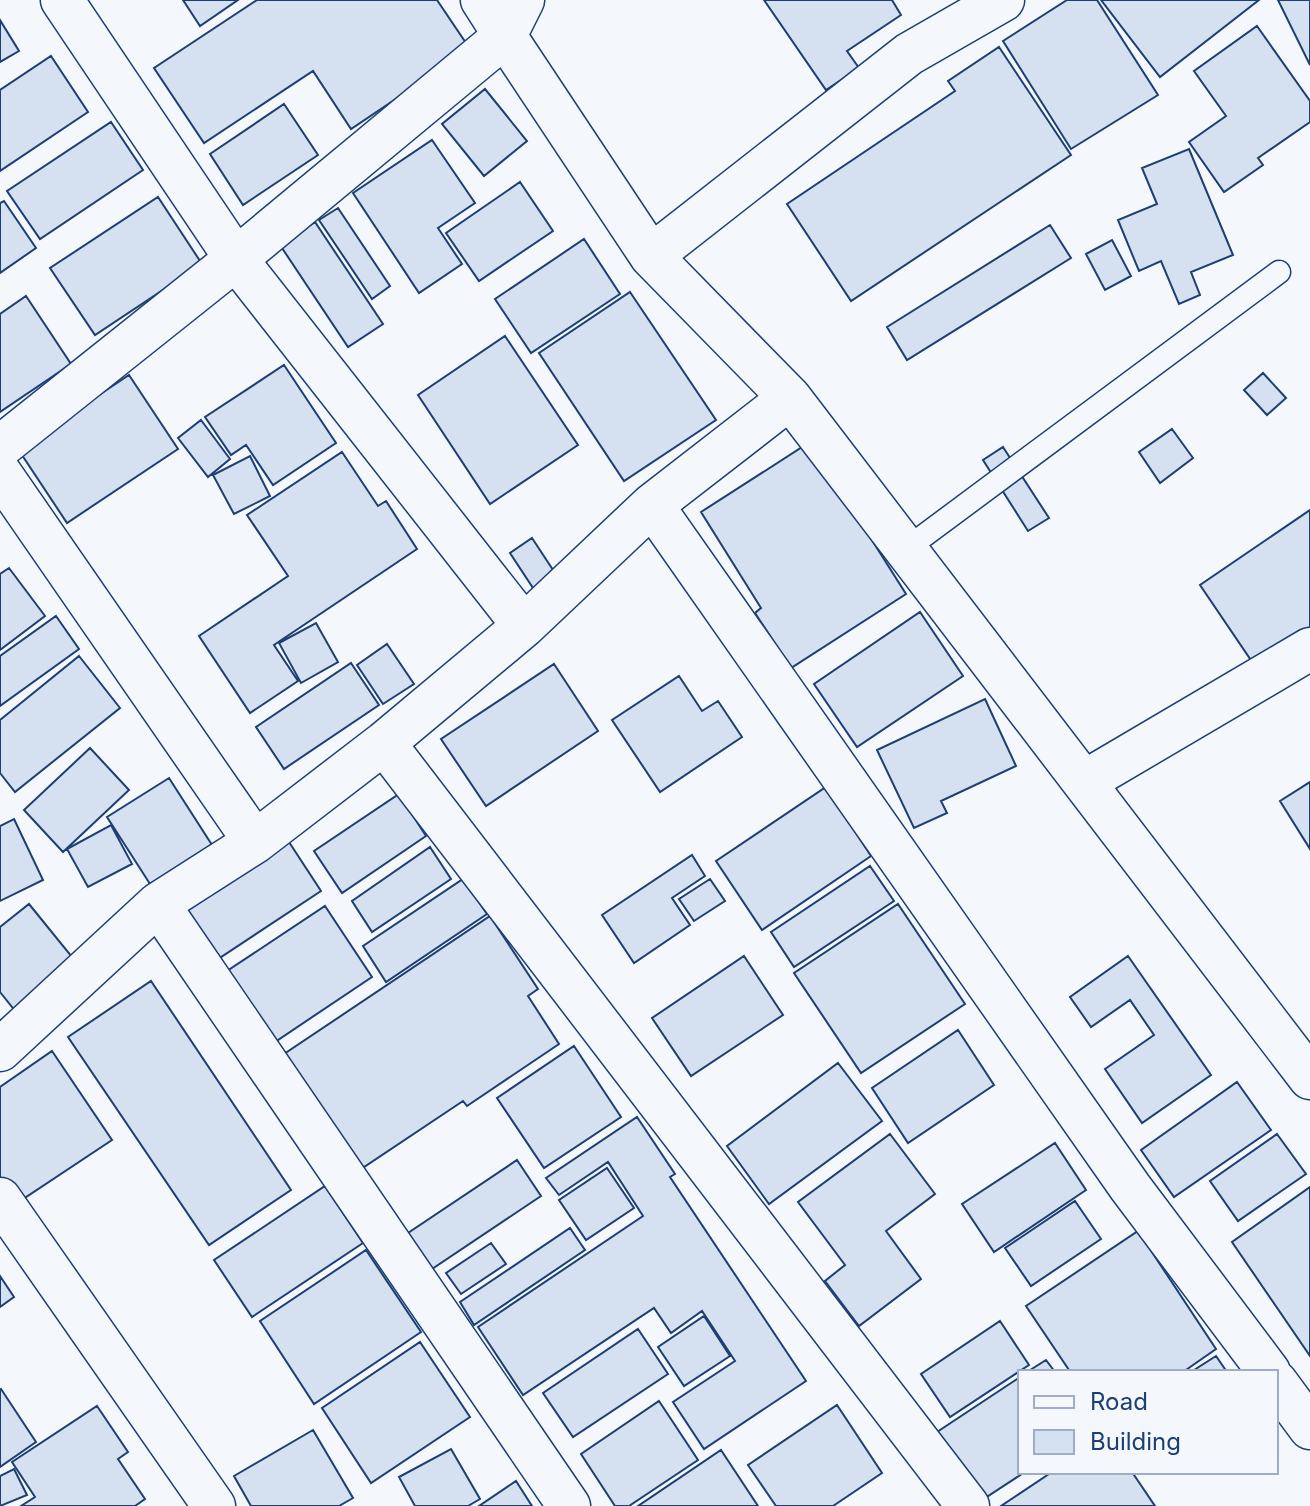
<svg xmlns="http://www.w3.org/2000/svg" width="1310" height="1506" font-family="Inter,sans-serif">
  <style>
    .building { fill: #d5e0f0; stroke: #1d3f73; stroke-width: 2 }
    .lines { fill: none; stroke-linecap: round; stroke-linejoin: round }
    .service-casing { stroke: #1d3f73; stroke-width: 25 }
    .minor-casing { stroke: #1d3f73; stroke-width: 45 }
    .service { stroke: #f4f7fb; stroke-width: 22 }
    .minor { stroke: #f4f7fb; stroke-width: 42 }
  </style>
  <rect width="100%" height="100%" fill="#f4f7fb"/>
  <path class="building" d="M 183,0 L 238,0 L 200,26 Z
    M 257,0 L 437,0 L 470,49 L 351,129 L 313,71 L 204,143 L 154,68 Z
    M 764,0 L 892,0 L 901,15 L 847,51 L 859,68 L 826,90 Z
    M 1067,0 L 1097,0 L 1158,95 L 1071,149 L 1003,41 Z
    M 1101,0 L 1259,0 L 1160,77 Z
    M 1278,0 L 1310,0 L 1310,65 Z
    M 0,20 L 19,51 L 0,62 Z
    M 1257,26 L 1310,101 L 1310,122 L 1258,158 L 1263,165 L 1224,192 L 1189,142 L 1226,116 L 1194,71 Z
    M 999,47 L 1071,155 L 851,301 L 787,204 L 955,91 L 948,81 Z
    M 51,56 L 88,112 L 0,171 L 0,90 Z
    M 485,89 L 527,141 L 484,176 L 442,124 Z
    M 284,104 L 318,155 L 243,205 L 210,154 Z
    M 111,122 L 143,170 L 40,239 L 7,191 Z
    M 432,140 L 475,203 L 438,228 L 462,264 L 419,293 L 353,193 Z
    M 1189,149 L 1233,255 L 1191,272 L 1200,295 L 1179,304 L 1161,261 L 1139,271 L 1118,220 L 1157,204 L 1142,168 Z
    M 520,182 L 553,231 L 479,281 L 446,233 Z
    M 158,197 L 202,264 L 95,335 L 50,268 Z
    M 4,201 L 36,248 L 0,273 L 0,203 Z
    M 338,208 L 390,286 L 372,299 L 319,220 Z
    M 315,222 L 383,324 L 348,347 L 280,245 Z
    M 1050,225 L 1071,258 L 907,360 L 887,327 Z
    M 584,239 L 620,294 L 531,353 L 495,299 Z
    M 1112,240 L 1131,276 L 1105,290 L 1086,254 Z
    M 630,292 L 716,420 L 624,481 L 539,353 Z
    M 26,296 L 71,364 L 0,412 L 0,314 Z
    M 505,336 L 578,445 L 490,504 L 418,395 Z
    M 284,365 L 336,443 L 273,485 L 246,445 L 231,455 L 205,417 Z
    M 1263,373 L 1286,398 L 1267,415 L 1244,390 Z
    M 129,375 L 178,449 L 67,523 L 18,449 Z
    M 201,420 L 230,459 L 208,477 L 178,438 Z
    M 1172,429 L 1193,458 L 1160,483 L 1139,452 Z
    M 810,442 L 906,594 L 791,668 L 755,613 L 761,608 L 701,512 Z
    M 1003,447 L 1049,518 L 1028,531 L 983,460 Z
    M 342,452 L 378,506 L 386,501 L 417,549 L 274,645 L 298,681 L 250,713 L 199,636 L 288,576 L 247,515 Z
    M 250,456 L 270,496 L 234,514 L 213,475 Z
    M 1310,510 L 1310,638 L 1259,672 L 1200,585 Z
    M 532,538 L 557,576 L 535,591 L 510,553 Z
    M 9,568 L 45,616 L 0,650 L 0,574 Z
    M 920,612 L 963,676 L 857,747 L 814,684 Z
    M 56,616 L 79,649 L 0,706 L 0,656 Z
    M 316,623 L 338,662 L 301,683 L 279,643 Z
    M 387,644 L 414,684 L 383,704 L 357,665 Z
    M 79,656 L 120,708 L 15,792 L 0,773 L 0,720 Z
    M 351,663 L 379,705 L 284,769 L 256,727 Z
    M 554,664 L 598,731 L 486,806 L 441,739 Z
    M 679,676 L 702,711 L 718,701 L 742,737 L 660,792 L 612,720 Z
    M 985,699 L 1016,766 L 941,801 L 947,813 L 914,828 L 877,750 Z
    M 90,748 L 129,790 L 63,852 L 24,810 Z
    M 169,778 L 212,845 L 150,884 L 107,817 Z
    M 1310,782 L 1310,849 L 1280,801 Z
    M 826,787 L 871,856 L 762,930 L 716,861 Z
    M 399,794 L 426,836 L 342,893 L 314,851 Z
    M 14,819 L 43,880 L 0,901 L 0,826 Z
    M 111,825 L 132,864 L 88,887 L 67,849 Z
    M 289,842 L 321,891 L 212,963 L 181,915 Z
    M 430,847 L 451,879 L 372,932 L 352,901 Z
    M 692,855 L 705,876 L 672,898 L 690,925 L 634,963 L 602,915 Z
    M 870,866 L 894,901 L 794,967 L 771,932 Z
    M 463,879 L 487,914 L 386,982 L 363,946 Z
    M 710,879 L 725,901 L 694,921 L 679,899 Z
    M 29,904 L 81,968 L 20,1017 L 0,992 L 0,927 Z
    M 898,904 L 965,1004 L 861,1073 L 794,973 Z
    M 325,906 L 372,977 L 272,1044 L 224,973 Z
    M 490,916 L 538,989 L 528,996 L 559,1044 L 467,1106 L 463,1101 L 361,1169 L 284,1054 Z
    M 744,956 L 783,1015 L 691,1076 L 652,1018 Z
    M 1128,956 L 1211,1075 L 1142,1123 L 1105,1069 L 1154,1035 L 1130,1000 L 1091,1027 L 1070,997 Z
    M 151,981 L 291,1190 L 209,1245 L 68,1037 Z
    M 958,1030 L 994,1085 L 908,1143 L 872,1088 Z
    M 574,1046 L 621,1117 L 544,1168 L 497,1098 Z
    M 52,1051 L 112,1140 L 8,1209 L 0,1197 L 0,1087 Z
    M 838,1063 L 882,1121 L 769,1204 L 727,1146 Z
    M 1237,1082 L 1271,1130 L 1174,1197 L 1141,1150 Z
    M 637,1117 L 675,1174 L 670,1177 L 806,1381 L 704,1449 L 673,1402 L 735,1361 L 702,1311 L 671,1333 L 654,1308 L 523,1395 L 478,1327 L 643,1216 L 608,1162 L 559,1195 L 546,1178 Z
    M 890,1134 L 935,1194 L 886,1231 L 921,1279 L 859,1326 L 825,1281 L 845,1265 L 798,1202 Z
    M 1277,1134 L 1306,1174 L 1238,1221 L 1210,1181 Z
    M 1055,1143 L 1086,1190 L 994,1252 L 962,1204 Z
    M 517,1160 L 541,1196 L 429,1271 L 405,1235 Z
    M 607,1168 L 634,1208 L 586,1240 L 559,1200 Z
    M 325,1186 L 363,1243 L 252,1317 L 214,1260 Z
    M 1310,1187 L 1310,1356 L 1232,1242 Z
    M 1075,1201 L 1101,1239 L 1031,1286 L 1005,1248 Z
    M 570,1228 L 585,1250 L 474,1325 L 460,1302 Z
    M 1138,1231 L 1216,1349 L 1183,1372 L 1069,1370 L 1026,1306 Z
    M 491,1243 L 506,1264 L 461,1294 L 446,1273 Z
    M 366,1250 L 421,1332 L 314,1404 L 260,1321 Z
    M 0,1276 L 14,1297 L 0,1307 Z
    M 704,1316 L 730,1356 L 684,1386 L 658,1347 Z
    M 1000,1321 L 1029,1365 L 950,1417 L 921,1374 Z
    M 638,1329 L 668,1374 L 573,1437 L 543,1393 Z
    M 420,1342 L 470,1417 L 371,1483 L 322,1408 Z
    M 1216,1356 L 1227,1372 L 1191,1372 Z
    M 1046,1360 L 1055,1372 L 1027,1372 Z
    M 1020,1377 L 1020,1472 L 1025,1472 L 982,1500 L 937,1432 Z
    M 1,1389 L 36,1442 L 0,1467 L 0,1390 Z
    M 659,1401 L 698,1460 L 629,1506 L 615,1506 L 581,1454 Z
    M 837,1405 L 882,1473 L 833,1506 L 776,1506 L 748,1465 Z
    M 97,1406 L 128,1452 L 118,1459 L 145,1499 L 135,1506 L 21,1506 L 35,1497 L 12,1462 Z
    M 313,1430 L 353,1498 L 339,1506 L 251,1506 L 234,1476 Z
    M 451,1449 L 480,1499 L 468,1506 L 415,1506 L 399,1477 Z
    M 721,1450 L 758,1506 L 638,1506 Z
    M 14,1469 L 27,1495 L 0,1506 L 0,1476 Z
    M 1052,1472 L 1132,1472 L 1155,1506 L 1001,1506 Z
    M 516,1481 L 532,1506 L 479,1506 Z"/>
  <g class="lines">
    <defs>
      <path id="service" d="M 906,549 L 1279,272"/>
      <path id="minor" d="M 62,0 L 236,259 L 524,626 L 384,743
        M 523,0 L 505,36 L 651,256 L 790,398 L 652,505 L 524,626
        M 651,256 L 909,54 L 1003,0
        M 790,398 L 1310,1078
        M 0,447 L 236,259 L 505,36 L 482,0
        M 0,473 L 255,842
        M 652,505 L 1130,1187 L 1269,1372
        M 1084,782 L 1310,649
        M 0,1050 L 158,904
        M 0,1199 L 214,1506
        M 1276,1382 L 1310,1428
        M 569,1506 L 158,904 L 255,842 L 384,743 L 968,1506"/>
    </defs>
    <use href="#service" class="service-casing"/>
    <use href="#minor" class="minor-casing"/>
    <use href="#service" class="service"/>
    <use href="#minor" class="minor"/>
  </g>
  <rect x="1018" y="1370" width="260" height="104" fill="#f4f7fb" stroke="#9eadc5" stroke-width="2"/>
  <rect x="1034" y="1396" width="40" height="12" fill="#f4f7fb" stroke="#9eadc5" stroke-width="2"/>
  <text x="1090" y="1410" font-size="24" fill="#1d3f73">Road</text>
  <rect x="1034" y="1430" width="40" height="24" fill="#d5e0f0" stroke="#9eadc5" stroke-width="2"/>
  <text x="1090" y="1450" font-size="24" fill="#1d3f73">Building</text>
</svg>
